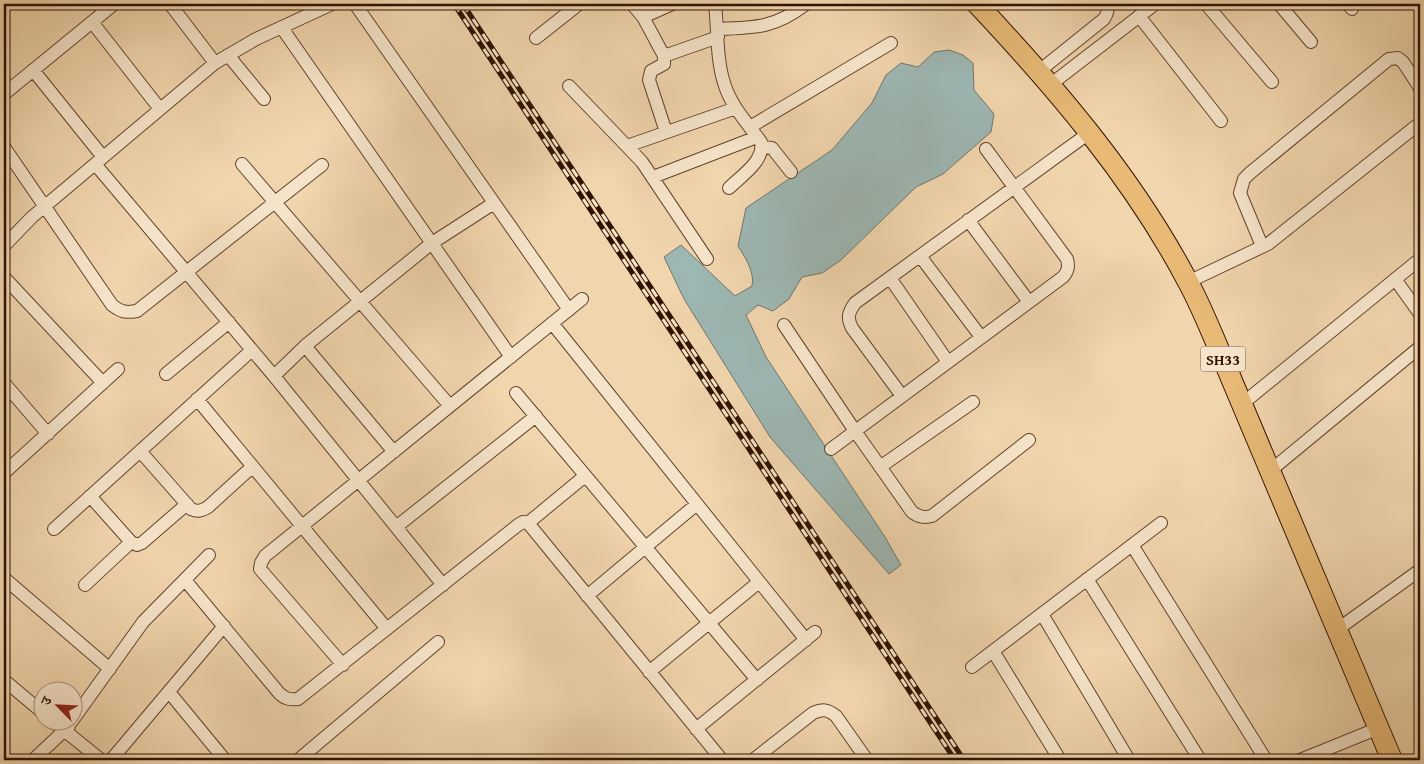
<svg xmlns="http://www.w3.org/2000/svg" width="1424" height="764" font-family="'Gentium Book Plus','Noto Serif Devanagari',serif">
  <style>
    .water { fill: #9db7b3; stroke: #71756c }
    .lines { fill: none; stroke-linecap: round; stroke-linejoin: round }
    .minor-casing { stroke: #60432c; stroke-width: 14 }
    .primary-casing { stroke: #2f1201; stroke-width: 22 }
    .minor { stroke: #f6e4ca; stroke-width: 12 }
    .primary { stroke: #e8ba76; stroke-width: 20 }
    .rail-casing { stroke: #2f1201; stroke-width: 5 }
    .rail { stroke: #f6e4ca; stroke-width: 3; stroke-dasharray: 9; stroke-linecap: butt }
    .labels { text-anchor: middle; dominant-baseline: central; stroke-width: 4.5; stroke-linejoin: round; paint-order: stroke }
    .shield { fill: #f6e4ca; stroke: #6b513d; stroke-width: 1 }
    .shield-label { font-size: 15px; font-weight: bold; fill: #2f1201 }
  </style>
  <rect width="100%" height="100%" fill="#f1d5ad"/>
  <filter id="stains"><feTurbulence type="fractalNoise" baseFrequency=".004" numOctaves="4"/><feColorMatrix values="0 0 0 0 .2 0 0 0 0 .09 0 0 0 0 .02 0 0 0 .5 -.17"/></filter>
  <radialGradient id="worn" r=".72"><stop offset=".6" stop-color="#630" stop-opacity="0"/><stop offset="1" stop-color="#630" stop-opacity=".3"/></radialGradient>
  <path class="water" d="M 949,50 L 963,55 L 973,63 L 974,90 L 994,114 L 991,132 L 943,174 L 916,187 L 841,260 L 822,273 L 802,277 L 789,299 L 773,311 L 758,305 L 746,315 L 766,357 L 885,537 L 901,565 L 889,574 L 770,437 L 684,299 L 664,257 L 681,245 L 735,296 L 752,286 C 755,272 745,257 738,246 L 746,208 L 832,150 L 872,103 L 886,75 L 901,63 L 918,67 L 934,52 Z"/>
  <g class="lines">
    <defs>
      <path id="minor" d="M 170,4 L 215,63
        M 355,4 L 569,310
        M 632,4 L 643,17 L 664,56 L 718,37
        M 715,4 C 718,30 716,60 725,86 C 732,107 748,124 761,142 C 765,161 741,176 729,188
        M 1206,4 L 1272,82
        M 1279,4 L 1311,42
        M 1348,4 L 1352,9
        M 1139,16 L 1221,121
        M 643,17 L 672,4
        M 92,22 L 160,109
        M 282,28 L 511,357
        M 717,29 C 755,28 775,28 806,4
        M 536,38 L 579,4
        M 228,55 L 264,99
        M 664,56 L 664,64 L 651,71 L 649,80 L 666,132
        M 33,70 L 103,157
        M 1038,72 L 1104,19 C 1107,14 1109,10 1106,4
        M 1050,85 L 1155,4
        M 569,86 L 642,162 L 707,259
        M 4,94 L 114,4
        M 750,127 L 891,43
        M 627,146 L 736,108
        M 4,147 L 112,305 C 121,312 126,313 137,311 L 322,165
        M 762,147 L 772,148 L 791,172
        M 95,164 L 274,376 L 443,585
        M 242,164 L 450,406
        M 653,177 L 757,137
        M 968,220 L 1029,302
        M 4,246 L 32,217 L 215,63 L 256,39 L 332,4
        M 1262,246 L 1240,193 L 1244,179 L 1250,173 L 1389,59 L 1398,58 L 1403,62 L 1420,88
        M 920,256 L 981,337
        M 4,277 L 103,383
        M 890,278 L 948,362
        M 1395,279 L 1420,314
        M 1188,282 L 1268,244 L 1420,123
        M 552,323 L 806,640
        M 784,325 L 855,431 L 912,512 C 919,517 924,518 932,516 L 1029,440
        M 305,346 L 394,452
        M 166,374 L 229,322
        M 274,376 L 305,346 L 432,243 L 494,203
        M 4,383 L 48,434
        M 516,393 L 757,680
        M 902,396 L 852,328 C 847,318 848,313 855,303 L 1089,133
        M 197,399 L 387,629
        M 1242,404 L 1420,259
        M 831,449 L 1063,277 C 1068,271 1069,267 1067,259 L 986,149
        M 140,451 L 191,509 C 198,512 201,511 208,507 L 252,467
        M 880,467 L 973,402
        M 1270,471 L 1420,347
        M 4,473 L 118,369
        M 528,523 L 722,760
        M 396,527 L 536,416
        M 54,529 L 252,350
        M 131,542 L 137,545 L 142,543 L 187,504
        M 1132,545 L 1266,760
        M 4,578 L 110,669
        M 1087,579 L 1200,760
        M 185,580 L 279,693 C 285,699 290,700 298,699 L 518,525 L 523,522 L 528,523 L 585,476
        M 85,585 L 131,542 L 90,496
        M 587,596 L 697,504
        M 1042,614 L 1129,760
        M 1338,629 L 1420,570
        M 993,651 L 1060,760
        M 343,665 L 260,569 L 261,563 L 265,556 L 582,299
        M 972,667 L 1161,523
        M 649,672 L 759,582
        M 4,680 L 42,712
        M 169,692 L 225,760
        M 72,721 L 143,622 L 209,555
        M 54,722 L 101,760
        M 696,729 L 815,632
        M 33,760 L 69,726
        M 111,760 L 224,626
        M 298,760 L 438,642
        M 753,760 L 813,713 C 823,709 827,709 836,716 L 867,760
        M 1300,760 L 1379,728"/>
      <path id="primary" d="M 977,4 C 1056,88 1134,179 1188,282 C 1199,302 1208,324 1217,345 L 1392,760"/>
    </defs>
    <use href="#minor" class="minor-casing"/>
    <use href="#primary" class="primary-casing"/>
    <use href="#minor" class="minor"/>
    <use href="#primary" class="primary"/>
    <defs>
      <path id="rail" d="M 454,4 L 955,760
        M 463,4 L 964,760"/>
    </defs>
    <use href="#rail" class="rail-casing"/>
    <use href="#rail" class="rail"/>
  </g>
  <g class="labels">
    <rect class="shield" x="1200.5" y="346.5" width="45" height="25" rx="4"/>
    <g class="shield-label">
      <text x="1223" y="359">SH33</text>
    </g>
  </g>
  <rect width="1424" height="764" fill="none" stroke="#f1d5ad" stroke-width="20"/>
  <rect x="5" y="5" width="1414" height="754" fill="none" stroke="#2f1201" stroke-width="2.5"/>
  <rect x="10" y="10" width="1404" height="744" fill="none" stroke="#2f1201"/>
  <g transform="translate(58 706) rotate(294)"><circle r="24" fill="#f6e4ca" stroke="#a6907a"/>
  <path d="M0-4L9 19L0 12L-9 19Z" fill="#8f2418"/>
  <text y="-8" font-size="14" font-weight="bold" text-anchor="middle" fill="#2f1201">उ</text>
  </g>
  <rect width="100%" height="100%" filter="url(#stains)"/>
  <rect width="100%" height="100%" fill="url(#worn)"/>
</svg>
